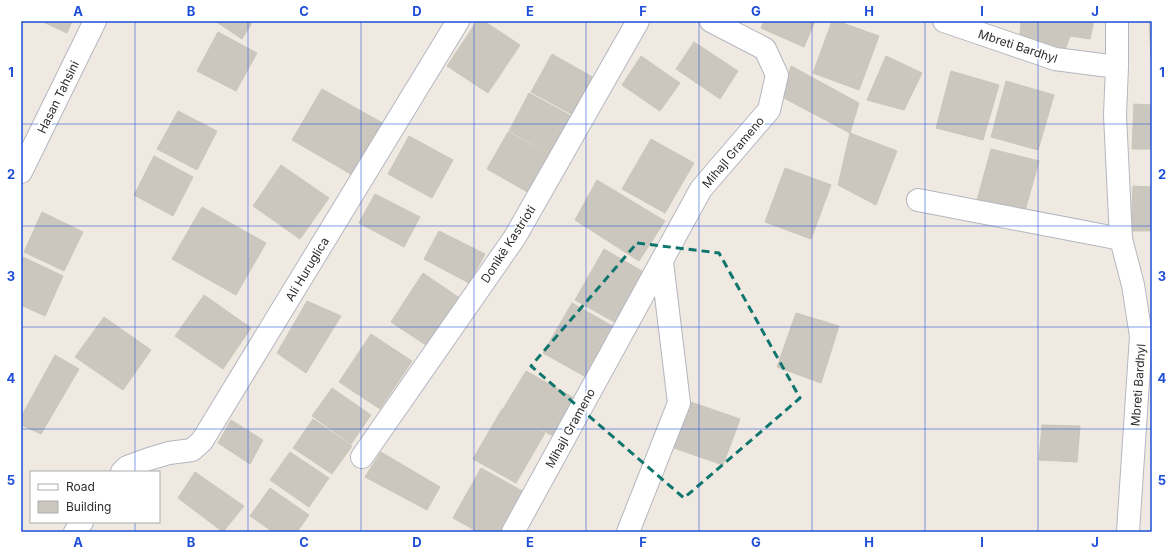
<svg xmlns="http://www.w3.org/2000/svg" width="1173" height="553" font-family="Inter,sans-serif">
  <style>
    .building { fill: #cbc7bf; stroke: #cbc5ba }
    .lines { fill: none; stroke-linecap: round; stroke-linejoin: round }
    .street-casing { stroke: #b4b7c1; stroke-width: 24 }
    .street { stroke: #fff; stroke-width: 22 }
    .marked { fill: none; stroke: #0f766e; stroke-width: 3; stroke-dasharray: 8 5; stroke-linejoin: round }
    .grid { fill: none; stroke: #1d4ed8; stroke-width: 1; stroke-opacity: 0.55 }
    .labels { text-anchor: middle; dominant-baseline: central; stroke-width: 3.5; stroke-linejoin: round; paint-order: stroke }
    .street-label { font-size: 12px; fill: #2e2e2e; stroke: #fff }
    .neatline { fill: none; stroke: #1d4ed8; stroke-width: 1.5 }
    .grid-label { font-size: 13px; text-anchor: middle; font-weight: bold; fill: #1d4ed8 }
  </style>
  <rect width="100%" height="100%" fill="#efe9e1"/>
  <path class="building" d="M 41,21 L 72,21 L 67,33 Z
    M 215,21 L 253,21 L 242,39 Z
    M 477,21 L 484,21 L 520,45 L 488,93 L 447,66 Z
    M 764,21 L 815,21 L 804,47 L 761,28 Z
    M 832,21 L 837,21 L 879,36 L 859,90 L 813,73 Z
    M 1021,21 L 1094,21 L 1090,39 L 1070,36 L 1064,53 L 1020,35 Z
    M 1149,21 L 1152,21 L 1152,58 L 1151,58 Z
    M 218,32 L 257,53 L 236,91 L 197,71 Z
    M 694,42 L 738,71 L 720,99 L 676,69 Z
    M 552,54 L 596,79 L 575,116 L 531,92 Z
    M 641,56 L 680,83 L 660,111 L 622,85 Z
    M 886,56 L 922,73 L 904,110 L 867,100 Z
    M 791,66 L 859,103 L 850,133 L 782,97 Z
    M 951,71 L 999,85 L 983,140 L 936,128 Z
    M 1006,81 L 1054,95 L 1038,150 L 991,137 Z
    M 322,89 L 386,125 L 356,177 L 292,140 Z
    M 529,93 L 573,117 L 552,155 L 509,131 Z
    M 1134,104 L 1152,105 L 1152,149 L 1132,149 Z
    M 178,111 L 217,131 L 197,170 L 157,149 Z
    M 508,132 L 552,156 L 531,194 L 487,169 Z
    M 850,133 L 897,151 L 876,205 L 838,185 Z
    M 409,136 L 453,160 L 432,198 L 388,174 Z
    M 651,139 L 694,163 L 665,213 L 622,189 Z
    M 991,149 L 1039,161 L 1023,218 L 976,204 Z
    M 154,156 L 193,177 L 173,216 L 134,195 Z
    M 281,165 L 329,198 L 300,239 L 253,206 Z
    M 785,168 L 831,185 L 811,239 L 765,222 Z
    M 597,180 L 665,221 L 639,261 L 575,220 Z
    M 1133,186 L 1152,187 L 1152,231 L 1131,231 Z
    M 375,194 L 420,217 L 404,247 L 359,223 Z
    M 202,207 L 266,243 L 236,295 L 172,259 Z
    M 42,212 L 83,232 L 64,271 L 24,252 Z
    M 439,231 L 485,254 L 469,283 L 424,259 Z
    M 604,249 L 647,274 L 618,324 L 575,300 Z
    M 23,257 L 63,276 L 45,316 L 21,305 L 21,261 Z
    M 423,273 L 464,301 L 432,349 L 391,322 Z
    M 204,295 L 251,328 L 223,369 L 175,336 Z
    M 307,301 L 341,316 L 306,373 L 277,353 Z
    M 572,303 L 614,327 L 586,377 L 543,353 Z
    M 796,313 L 839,326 L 821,383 L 777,367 Z
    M 104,317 L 151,350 L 123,390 L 75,357 Z
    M 371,334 L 412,361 L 380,409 L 339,382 Z
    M 55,355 L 79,369 L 41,434 L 21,425 L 21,417 Z
    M 526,371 L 574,398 L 553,436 L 503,409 Z
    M 332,388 L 371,415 L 351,444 L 312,416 Z
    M 685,400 L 740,419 L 723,465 L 668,446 Z
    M 502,409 L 545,433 L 516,483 L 473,459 Z
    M 313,419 L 352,446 L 332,474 L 293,448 Z
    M 231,420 L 263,440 L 250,464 L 218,443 Z
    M 1042,425 L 1080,426 L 1077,462 L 1039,460 Z
    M 290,452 L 329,478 L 309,507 L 270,480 Z
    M 381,452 L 440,487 L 427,510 L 365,477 Z
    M 481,468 L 524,492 L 501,532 L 478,532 L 453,518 Z
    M 195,472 L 244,506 L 223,532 L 178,498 Z
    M 270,488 L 309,515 L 297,532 L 273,532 L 250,516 Z"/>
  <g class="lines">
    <defs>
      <path id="street" d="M 944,21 L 1055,59 L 1117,67
        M 1117,21 L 1117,67 L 1115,115 L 1121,239 L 1133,285 L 1141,336 L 1128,532
        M 21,172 L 95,21
        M 918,200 L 1121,239
        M 362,457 L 515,237 L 638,21
        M 122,472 L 127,467 L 149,459 L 169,453 L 192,450 L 202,441 L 458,21
        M 75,532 L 82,522
        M 513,532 L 701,189 L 769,110 L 777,75 L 765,49 L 711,21
        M 628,532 L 679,403 L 662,262"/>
    </defs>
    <use href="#street" class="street-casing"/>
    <use href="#street" class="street"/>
  </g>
  <path class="marked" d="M 637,243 L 719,253 L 800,398 L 684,498 L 531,366 Z"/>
  <path class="grid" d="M 135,21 L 135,472M 248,21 L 248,532M 361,21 L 361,532M 474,21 L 474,532M 586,21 L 586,532M 699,21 L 699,532M 812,21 L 812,532M 925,21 L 925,532M 1038,21 L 1038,532M 21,124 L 1152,124M 21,226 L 1152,226M 21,327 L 1152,327M 21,429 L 1152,429M 135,522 L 135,532"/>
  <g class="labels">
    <g class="street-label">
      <text transform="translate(1018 46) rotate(18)">Mbreti Bardhyl</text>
      <text transform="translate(58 97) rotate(-64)">Hasan Tahsini</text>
      <text transform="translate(733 152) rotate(-50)">Mihajl Grameno</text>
      <text transform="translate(508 244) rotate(-57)">Donikë Kastrioti</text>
      <text transform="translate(307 269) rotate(-59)">Ali Huruglica</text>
      <text transform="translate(1138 385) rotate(-86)">Mbreti Bardhyl</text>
      <text transform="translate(570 428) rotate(-61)">Mihajl Grameno</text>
    </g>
  </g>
  <rect width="1173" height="553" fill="none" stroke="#ffffff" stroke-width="44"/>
  <rect x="30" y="471" width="130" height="52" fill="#ffffff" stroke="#ababab"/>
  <rect x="38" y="484" width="20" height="6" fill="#ffffff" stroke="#ababab"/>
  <text x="66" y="491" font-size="12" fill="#2e2e2e">Road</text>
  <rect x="38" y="501" width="20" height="12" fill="#cbc7bf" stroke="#ababab"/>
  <text x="66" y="511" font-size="12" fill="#2e2e2e">Building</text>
  <rect x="22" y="22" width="1129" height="509" class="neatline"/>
  <g class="grid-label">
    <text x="78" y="16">A</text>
    <text x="191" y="16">B</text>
    <text x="304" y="16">C</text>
    <text x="417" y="16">D</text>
    <text x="530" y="16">E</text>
    <text x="643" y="16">F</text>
    <text x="756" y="16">G</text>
    <text x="869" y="16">H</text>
    <text x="982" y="16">I</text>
    <text x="1095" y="16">J</text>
    <text x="11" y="77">1</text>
    <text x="1162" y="77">1</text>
    <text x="11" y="179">2</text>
    <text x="1162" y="179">2</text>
    <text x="11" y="281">3</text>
    <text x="1162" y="281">3</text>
    <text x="11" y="383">4</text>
    <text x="1162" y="383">4</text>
    <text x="11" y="485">5</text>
    <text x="1162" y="485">5</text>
    <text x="78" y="547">A</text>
    <text x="191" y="547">B</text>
    <text x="304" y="547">C</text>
    <text x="417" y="547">D</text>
    <text x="530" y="547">E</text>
    <text x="643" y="547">F</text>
    <text x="756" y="547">G</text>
    <text x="869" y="547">H</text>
    <text x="982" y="547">I</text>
    <text x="1095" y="547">J</text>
  </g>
</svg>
